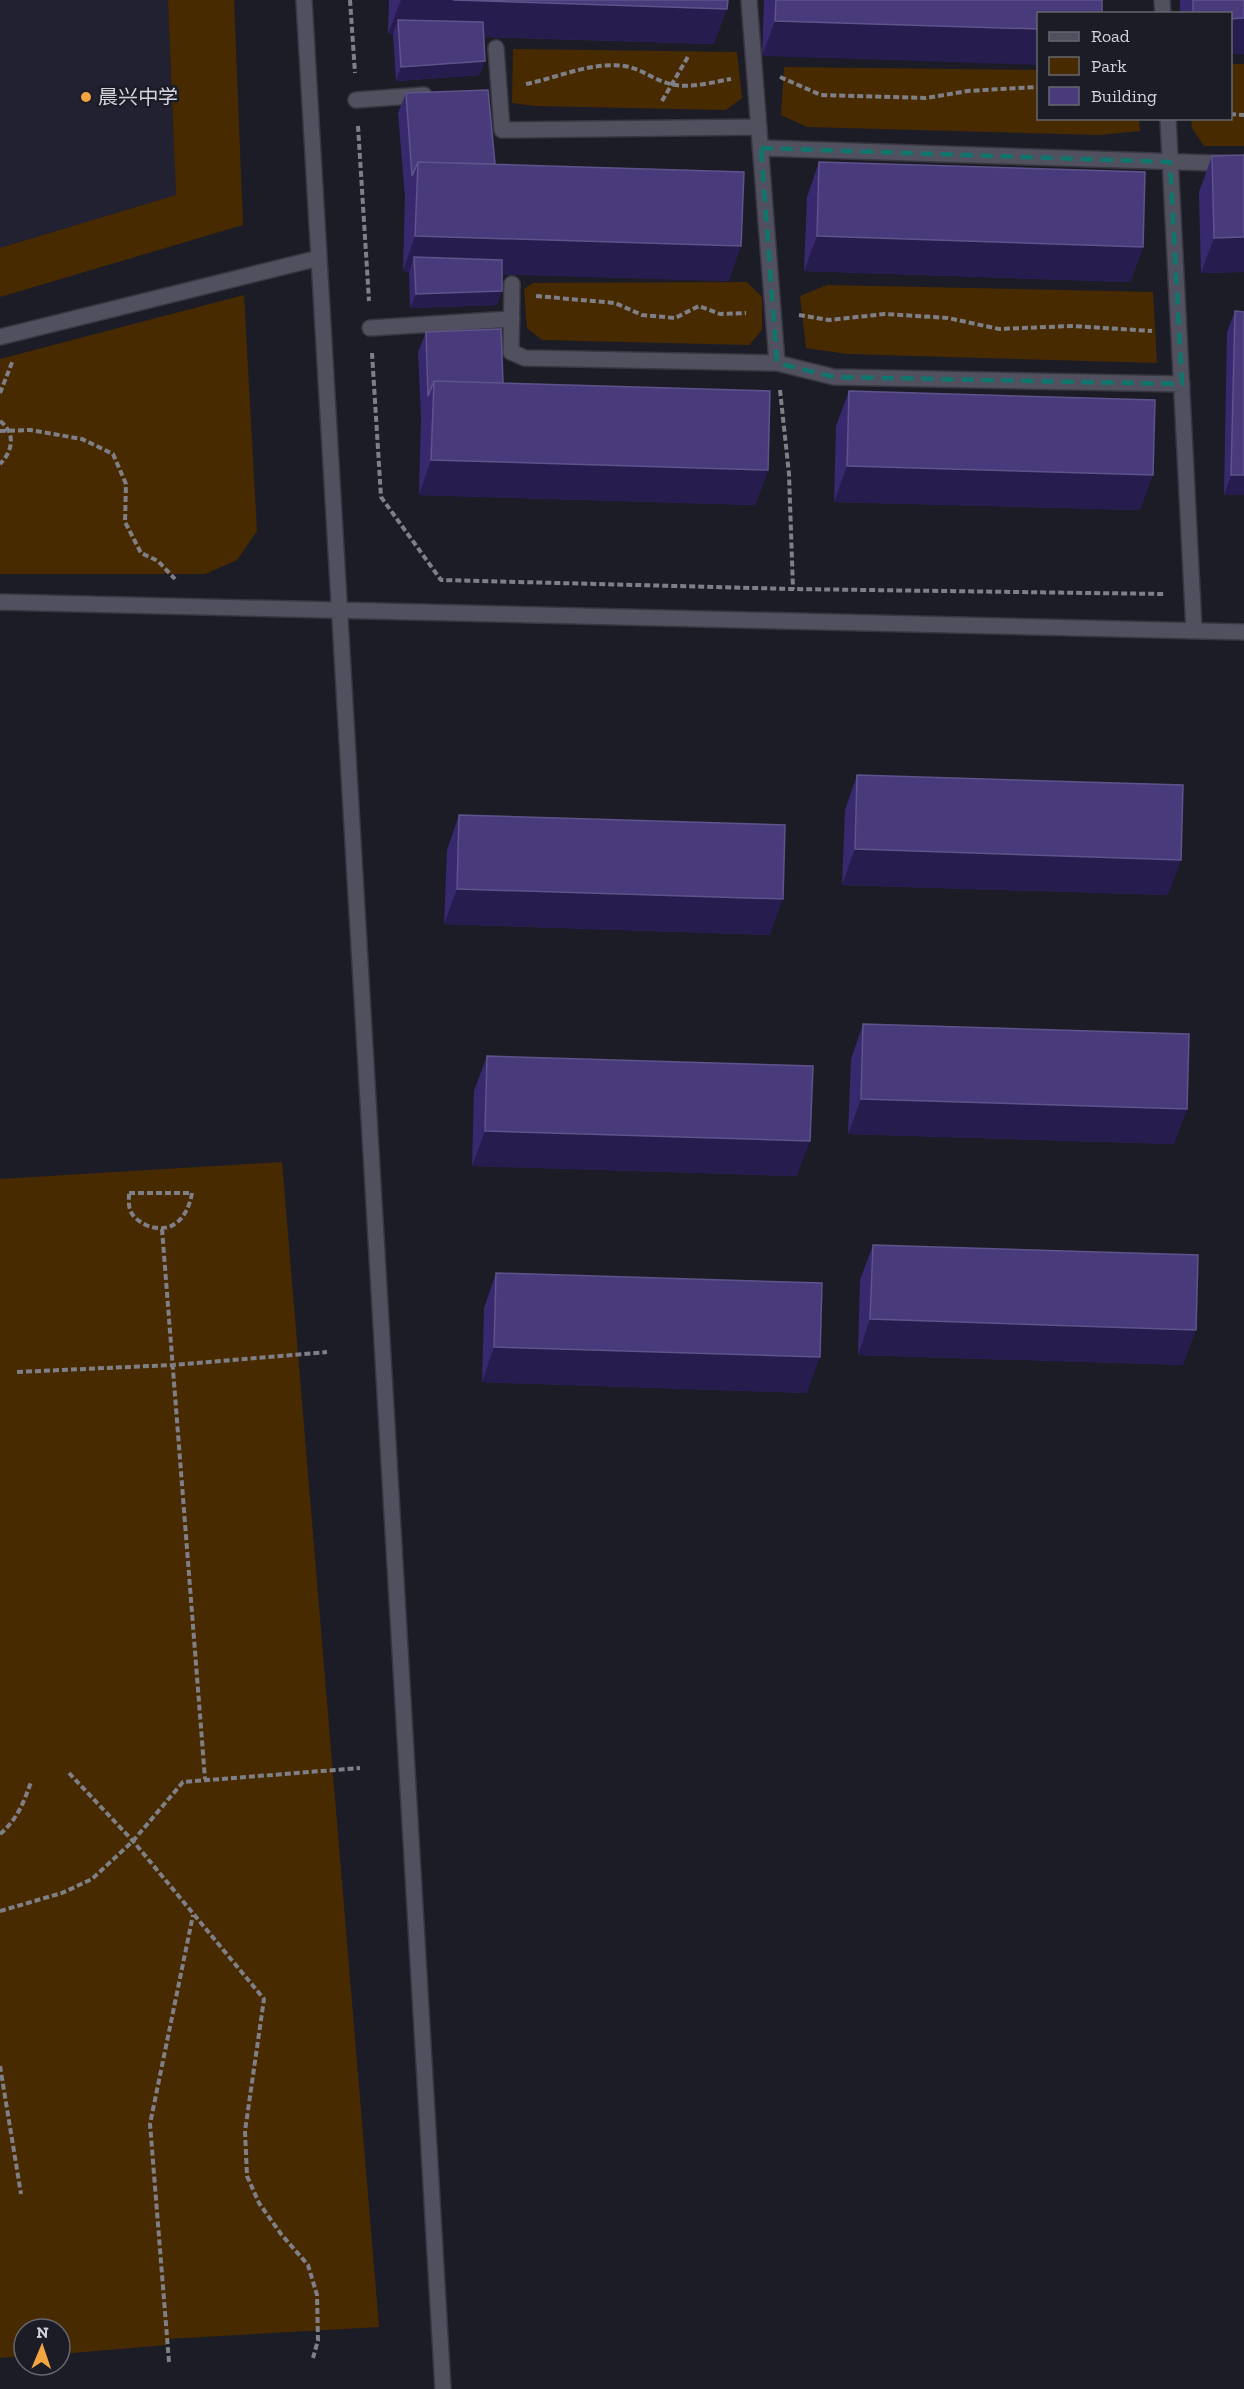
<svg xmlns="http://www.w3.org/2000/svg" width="1244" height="2389" font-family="'Zilla Slab','Noto Sans SC',serif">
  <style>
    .built { fill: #222132 }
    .green { fill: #482a00 }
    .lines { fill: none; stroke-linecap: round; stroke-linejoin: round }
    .minor-casing { stroke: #383741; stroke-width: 18 }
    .path { stroke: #7f7f88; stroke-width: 4; stroke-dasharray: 6 3; stroke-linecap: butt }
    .minor { stroke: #51505e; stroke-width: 15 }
    .wall { fill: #38296f }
    .shaded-wall { fill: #261c4d }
    .building { fill: #493b7b; stroke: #5e538a; stroke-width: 1.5 }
    .marked { fill: none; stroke: #0f766e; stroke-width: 4.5; stroke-dasharray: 12 8; stroke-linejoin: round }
    .poi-dot { fill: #f2a541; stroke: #1c1c27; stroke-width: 2 }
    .labels { text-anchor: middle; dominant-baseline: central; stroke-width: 5; stroke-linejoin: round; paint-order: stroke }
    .poi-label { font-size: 20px; fill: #d4d4dc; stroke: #1c1c27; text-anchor: start }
  </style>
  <rect width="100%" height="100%" fill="#1c1c27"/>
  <path class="built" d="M 0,0 L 168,0 L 176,195 L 0,248 Z"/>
  <path class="green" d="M 168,0 L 234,0 L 243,225 L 0,297 L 0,248 L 176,195 Z
    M 513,49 L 737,52 L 742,98 L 726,110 L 535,106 L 512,103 Z
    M 1231,64 L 1244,64 L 1244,146 L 1204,146 L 1192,128 L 1191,119 L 1230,118 Z
    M 784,67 L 1038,70 L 1038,118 L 1139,119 L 1140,131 L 1099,135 L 807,127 L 781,115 Z
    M 747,282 L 762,297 L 762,330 L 749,345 L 542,340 L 527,328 L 524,289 L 533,283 Z
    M 827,285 L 1153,292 L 1157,363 L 848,354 L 806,348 L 800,296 Z
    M 244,295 L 257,531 L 237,560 L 205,574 L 0,574 L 0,359 Z
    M 282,1162 L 379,2327 L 167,2339 L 167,2345 L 60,2354 L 60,2329 L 24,2329 L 24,2356 L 0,2358 L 0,1179 Z"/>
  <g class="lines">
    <defs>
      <path id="minor" d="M 304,0 L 443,2389
        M 749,0 L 777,363
        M 1162,0 L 1163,14
        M 496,48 L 502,130 L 759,127
        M 356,100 L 424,95
        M 1168,118 L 1194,630
        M 761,148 L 1244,164
        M 512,284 L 511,352 L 525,358 L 777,363 L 834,377 L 1182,384
        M 370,328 L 512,319
        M 0,337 L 319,258
        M 0,602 L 1244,632"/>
    </defs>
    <use href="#minor" class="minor-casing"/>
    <path class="path" d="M 350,0 L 355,73
      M 780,77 L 821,95 L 926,98 L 967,91 L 1038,87
      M 526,84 C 560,77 589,62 624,66 C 641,68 655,81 671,84 C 689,89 713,82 731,79
      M 662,101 L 689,55
      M 1230,114 L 1244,115
      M 358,126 L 369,301
      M 536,296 L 615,303 L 642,315 L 675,318 L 699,306 L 720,314 L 746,313
      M 799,315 L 829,320 L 885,314 L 948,318 L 999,329 L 1073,326 L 1152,331
      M 372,353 L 381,497 L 441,580 L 793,589 L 1165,594
      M 780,390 L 789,474 L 793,589
      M 0,393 L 13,360
      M 0,421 C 16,433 13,451 0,464
      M 0,431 L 30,430 L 82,439 L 113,454 L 126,484 L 125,522 L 141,553 L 158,561 L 175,579
      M 129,1193 L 192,1193 C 188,1217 172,1236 146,1225 C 140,1222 134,1218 131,1212 C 128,1207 129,1198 129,1193 Z
      M 162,1229 L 205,1779
      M 17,1372 L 173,1365 L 327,1352
      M 69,1773 L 133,1841 L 264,1999 L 245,2131 L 247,2176 L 259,2203 L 281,2234 L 308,2265 L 317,2295 L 318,2340 L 313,2358
      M 0,1834 C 17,1820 24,1802 31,1782
      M 0,1911 L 62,1893 L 92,1879 L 133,1841 L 183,1782 L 360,1768
      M 0,2066 L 21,2194
      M 169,2362 L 150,2124 L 193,1915"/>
    <use href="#minor" class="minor"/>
  </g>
  <path class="wall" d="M 389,0 L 728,0 L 714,44 L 484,37 L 480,75 L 396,81 L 393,34 L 388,34 Z
    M 764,0 L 1102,0 L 762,56 Z
    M 1180,0 L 1244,0 L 1244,54 L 1230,54 L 1230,14 L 1180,14 Z
    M 406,93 L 495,164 L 729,281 L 502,274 L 497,305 L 410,308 L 409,272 L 403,271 L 405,197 L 398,113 Z
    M 1244,155 L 1244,272 L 1201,273 L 1199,192 L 1212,156 Z
    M 819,162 L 1143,247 L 1130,282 L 804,271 L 807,197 Z
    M 1235,311 L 1244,312 L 1244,495 L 1224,495 L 1227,332 Z
    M 426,332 L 503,383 L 768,470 L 755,505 L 419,495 L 421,416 L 418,352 Z
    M 849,391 L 1140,510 L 834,502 L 836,426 Z
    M 857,775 L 1168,895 L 842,885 L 845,810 Z
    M 459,815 L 770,935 L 444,924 L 447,850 Z
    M 863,1024 L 1174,1144 L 848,1134 L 851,1059 Z
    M 487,1056 L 797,1176 L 472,1166 L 474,1091 Z
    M 873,1245 L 1183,1365 L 858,1355 L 860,1280 Z
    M 496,1273 L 807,1393 L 482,1382 L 484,1308 Z"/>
  <path class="shaded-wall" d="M 401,0 L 453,0 L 727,9 L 714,44 L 399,34 L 398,20 L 393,34 L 388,34 Z
    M 1244,18 L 1244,54 L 1230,54 L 1230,19 Z
    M 775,21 L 1038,29 L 1038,65 L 762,56 Z
    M 485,61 L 480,75 L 396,81 L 401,67 Z
    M 415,236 L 741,246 L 729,281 L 414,272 L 414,257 L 409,272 L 403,271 Z
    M 817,236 L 1143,247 L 1130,282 L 804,271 Z
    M 1244,237 L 1244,272 L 1201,273 L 1214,238 Z
    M 502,291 L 497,305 L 410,308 L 416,294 Z
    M 431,460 L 768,470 L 755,505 L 419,495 Z
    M 847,466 L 1153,475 L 1140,510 L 834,502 Z
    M 1231,475 L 1244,475 L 1244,495 L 1224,495 Z
    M 855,849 L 1181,860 L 1168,895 L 842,885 Z
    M 457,889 L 783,899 L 770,935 L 444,924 Z
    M 861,1099 L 1187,1109 L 1174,1144 L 848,1134 Z
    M 485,1131 L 810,1141 L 797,1176 L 472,1166 Z
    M 870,1319 L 1196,1330 L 1183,1365 L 858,1355 Z
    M 494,1347 L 820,1357 L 807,1393 L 482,1382 Z"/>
  <path class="building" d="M 453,0 L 728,0 L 727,9 Z
    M 776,0 L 1102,0 L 1102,14 L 1038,14 L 1038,29 L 775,21 Z
    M 1193,0 L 1244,0 L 1244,18 L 1230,19 L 1230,14 L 1193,14 Z
    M 398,20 L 483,22 L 485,61 L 401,67 Z
    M 488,90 L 495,164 L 418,162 L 412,176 L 406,93 Z
    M 1244,155 L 1244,237 L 1214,238 L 1212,156 Z
    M 418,162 L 744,172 L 741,246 L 415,236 Z
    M 819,162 L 1145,172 L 1143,247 L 817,236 Z
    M 414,257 L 502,260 L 502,291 L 416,294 Z
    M 1235,311 L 1244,312 L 1244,475 L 1231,475 Z
    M 501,329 L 503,383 L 434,381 L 428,396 L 426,332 Z
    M 434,381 L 770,391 L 768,470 L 431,460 Z
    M 849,391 L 1155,400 L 1153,475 L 847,466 Z
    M 857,775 L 1183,785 L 1181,860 L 855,849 Z
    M 459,815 L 785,825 L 783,899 L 457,889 Z
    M 863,1024 L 1189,1034 L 1187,1109 L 861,1099 Z
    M 487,1056 L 813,1066 L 810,1141 L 485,1131 Z
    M 873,1245 L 1198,1255 L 1196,1330 L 870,1319 Z
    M 496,1273 L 822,1283 L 820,1357 L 494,1347 Z"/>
  <path class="marked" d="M 761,148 L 1170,162 L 1182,384 L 834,377 L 777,363 Z"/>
  <circle class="poi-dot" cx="86" cy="97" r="6"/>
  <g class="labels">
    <g class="poi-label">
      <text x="98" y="97">晨兴中学</text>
    </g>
  </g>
  <rect x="1037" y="12" width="195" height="108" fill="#1c1c27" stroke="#66666f" stroke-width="1.5"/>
  <rect x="1049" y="32" width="30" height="9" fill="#51505e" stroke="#66666f" stroke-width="1.5"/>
  <text x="1091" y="42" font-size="18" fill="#d4d4dc">Road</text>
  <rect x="1049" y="57" width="30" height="18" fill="#482a00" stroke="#66666f" stroke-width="1.5"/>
  <text x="1091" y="72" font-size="18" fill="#d4d4dc">Park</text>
  <rect x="1049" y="87" width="30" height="18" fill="#493b7b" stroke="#66666f" stroke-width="1.5"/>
  <text x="1091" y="102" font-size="18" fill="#d4d4dc">Building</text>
  <g transform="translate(42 2347) rotate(2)"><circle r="28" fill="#1c1c27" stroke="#66666f" stroke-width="1.5"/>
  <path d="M0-4.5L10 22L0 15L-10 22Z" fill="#f2a541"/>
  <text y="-9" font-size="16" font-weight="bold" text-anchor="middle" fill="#d4d4dc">N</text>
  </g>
</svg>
